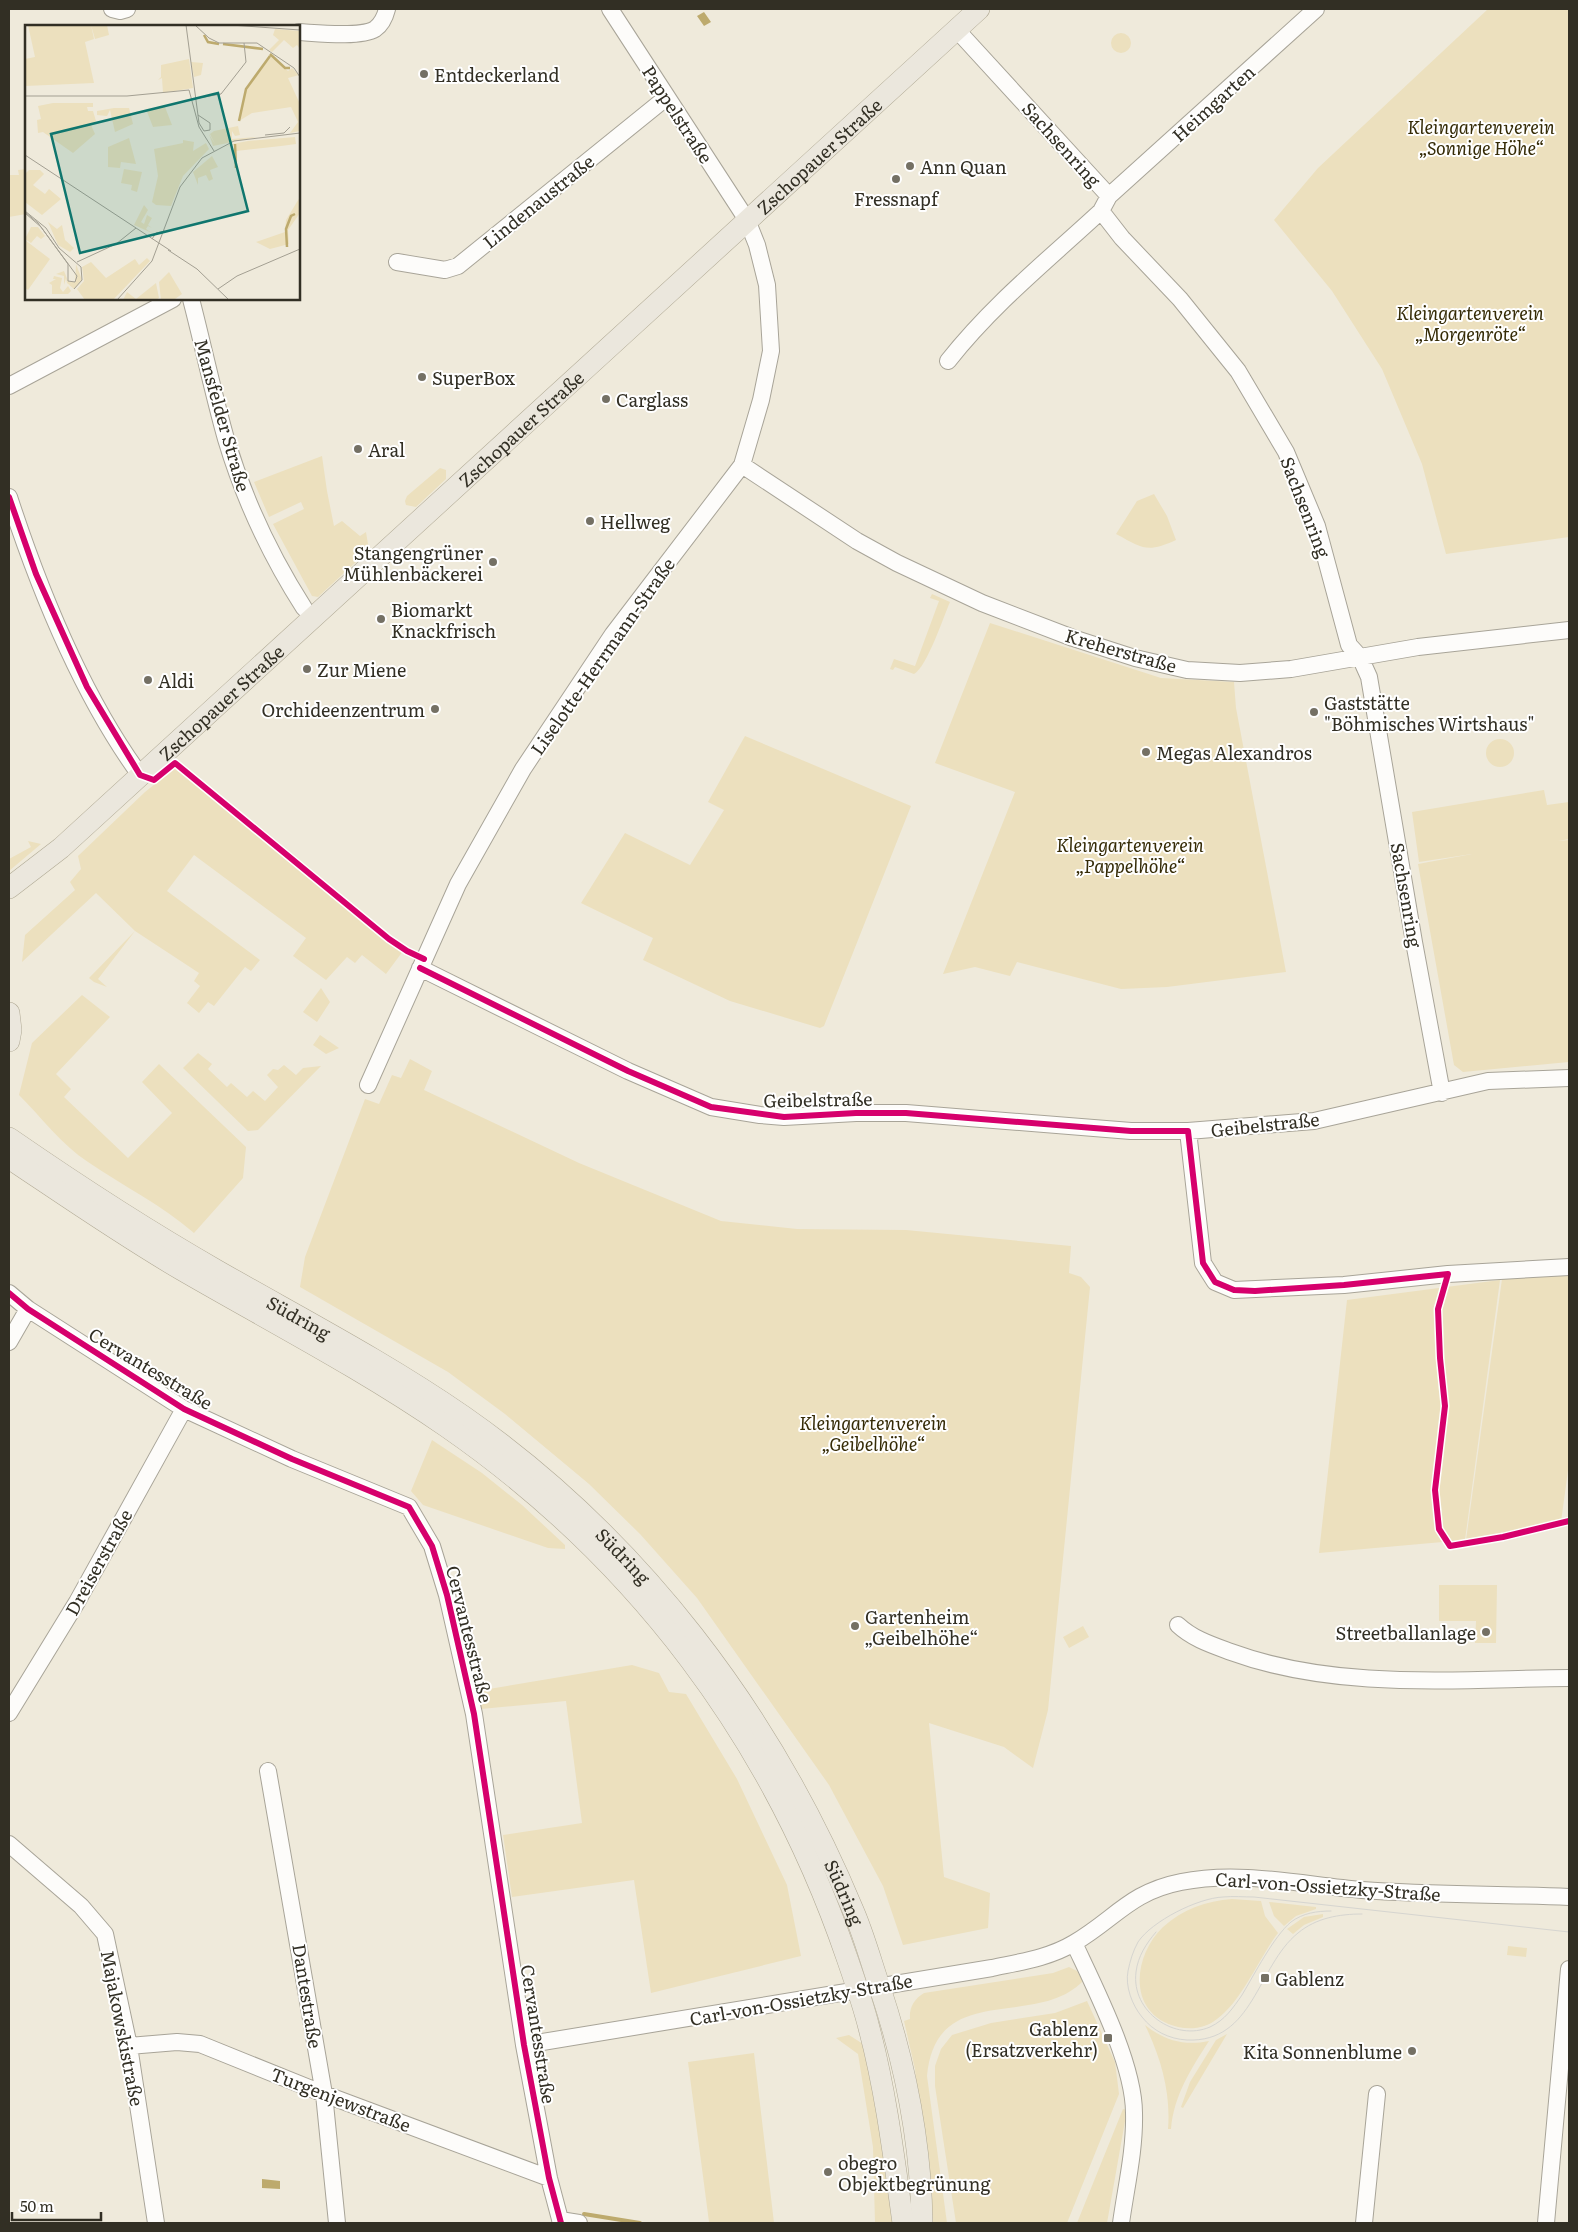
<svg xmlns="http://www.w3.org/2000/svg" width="1578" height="2232" font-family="Literata,serif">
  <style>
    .green { fill: #ece0be }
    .water { fill: #bdaa6d }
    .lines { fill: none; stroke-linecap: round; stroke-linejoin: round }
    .stream { stroke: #bdaa6d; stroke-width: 4 }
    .minor-casing { stroke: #a8a498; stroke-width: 18 }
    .major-casing { stroke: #b0a994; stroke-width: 22 }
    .minor { stroke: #fdfcfa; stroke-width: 16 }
    .major { stroke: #ebe7dd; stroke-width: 21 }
    .tram { stroke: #d6d5d0; stroke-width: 1 }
    .cycleway-casing { stroke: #fff; stroke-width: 9 }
    .cycleway { stroke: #d6006c; stroke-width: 6 }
    .poi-dot { fill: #747064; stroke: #fff; stroke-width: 2 }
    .labels { text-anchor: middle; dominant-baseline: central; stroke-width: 4; stroke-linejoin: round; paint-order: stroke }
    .poi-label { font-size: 18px; fill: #322f24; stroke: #fff; text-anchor: start }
    .street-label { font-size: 18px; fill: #322f24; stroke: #fff }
    .park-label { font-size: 18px; font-style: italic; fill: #352b06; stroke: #fff }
    .inset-river { fill: none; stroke: #bdaa6d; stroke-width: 2.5 }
    .inset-road { fill: none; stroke: #a39f92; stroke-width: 1 }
    .view { fill: #0f766e; fill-opacity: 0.15; stroke: #0f766e; stroke-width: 2.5 }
    .inset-edge { fill: none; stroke: #322f24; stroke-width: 2.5 }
  </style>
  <rect width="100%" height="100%" fill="#efeadb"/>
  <path class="green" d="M 1488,9 L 1569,9 L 1569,537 L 1446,554 L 1422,464 L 1382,369 L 1332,291 L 1274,220 L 1318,168 Z
    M1111 43a10 10 0 1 1 20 0a10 10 0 1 1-20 0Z
    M 26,169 L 26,214 L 9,217 L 9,175 L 19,175 L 18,170 Z
    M 322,456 L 327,491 L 334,526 L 342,521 L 360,536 L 366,532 L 369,550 L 318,597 L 312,596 L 273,524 L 304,509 L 301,502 L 269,517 L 254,482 Z
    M 440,468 L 446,470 L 446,479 L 416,507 L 406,505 L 405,501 L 407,496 Z
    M 1154,494 L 1167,516 L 1176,540 C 1147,553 1144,549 1116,534 L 1137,501 Z
    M 932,594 L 950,602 C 943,618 927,667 914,674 L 895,667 L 893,670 L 890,669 L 894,659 L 915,666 L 939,601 L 930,598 Z
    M 990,623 L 1161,678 L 1234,682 L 1236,708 L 1286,972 L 1167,987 L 1121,989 L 1017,962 L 1010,976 L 975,967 L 943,974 L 1015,792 L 935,763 Z
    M 745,736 L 911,806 L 824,1026 L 820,1028 L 730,1001 L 643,960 L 653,938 L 581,903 L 625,833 L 690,865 L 724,810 L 708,802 Z
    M1486 753a14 14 0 1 1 28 0a14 14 0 1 1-28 0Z
    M 176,767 L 384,939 L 403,951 L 386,974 L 362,955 L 355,963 L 347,957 L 326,980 L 293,956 L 306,938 L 194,855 L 167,891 L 260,960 L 251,971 L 245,967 L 214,1006 L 208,1002 L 199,1013 L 187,1003 L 200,986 L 194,981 L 199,973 L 135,931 L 98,979 L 107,987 L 94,982 L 89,978 L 135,931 L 96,893 L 22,962 L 25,935 L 75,890 L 70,882 L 81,869 L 78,856 L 145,792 Z
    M 1544,790 L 1547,805 L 1569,802 L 1569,839 L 1558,841 L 1569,840 L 1569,1062 L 1463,1072 L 1454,1065 L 1418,864 L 1472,854 L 1419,862 L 1412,812 Z
    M 28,841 L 41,844 L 9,871 L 9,859 L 31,847 Z
    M 321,988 L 330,1002 L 317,1022 L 303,1012 Z
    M 82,995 L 110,1017 L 56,1074 L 71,1089 L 64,1097 L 128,1158 L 172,1113 L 142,1082 L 159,1064 L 246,1147 L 243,1178 L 194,1233 C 162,1205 123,1186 88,1162 C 62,1145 41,1117 19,1095 L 32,1043 Z
    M 320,1035 L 339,1048 L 326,1054 L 313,1045 Z
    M 198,1053 L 212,1064 L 208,1069 L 227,1087 L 231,1083 L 247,1097 L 253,1091 L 265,1101 L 278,1087 L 267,1075 L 273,1069 L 278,1070 L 284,1065 L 296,1075 L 303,1068 L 321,1066 L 258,1130 L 248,1131 L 183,1068 Z
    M 410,1059 L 432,1071 L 424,1090 L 579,1163 L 721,1221 L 797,1229 L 906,1230 L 1071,1246 L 1069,1273 L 1081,1277 L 1090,1287 L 1048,1710 L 1033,1768 L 1004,1747 L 929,1723 L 944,1877 L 990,1893 L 988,1928 L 903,1945 L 883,1886 L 829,1785 L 697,1598 L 640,1534 L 589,1484 L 505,1414 L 448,1372 L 300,1287 L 305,1257 L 365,1099 L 379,1104 L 392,1075 L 401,1078 Z
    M 1569,1274 L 1569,1463 L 1561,1522 L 1466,1540 L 1502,1279 Z
    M 1500,1280 L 1465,1540 L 1319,1553 L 1347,1300 Z
    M 432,1440 L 482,1473 L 522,1505 L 565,1545 L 565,1549 L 548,1548 L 423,1505 L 411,1491 Z
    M 1439,1585 L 1497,1585 L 1496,1643 L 1475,1643 L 1476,1621 L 1439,1621 Z
    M 1083,1626 L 1089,1637 L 1069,1648 L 1063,1637 Z
    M 632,1665 L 659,1673 L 669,1692 L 686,1694 L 737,1779 L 787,1885 L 801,1956 L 651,1993 L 634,1880 L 512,1897 L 503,1835 L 582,1823 L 566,1701 L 481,1709 L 477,1691 Z
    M 1232,1899 L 1261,1901 L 1265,1916 L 1278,1933 C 1259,1958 1242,2001 1217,2019 C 1206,2028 1192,2030 1178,2027 C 1127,2015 1132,1957 1163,1927 C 1183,1909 1206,1901 1232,1899 Z
    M 1269,1902 L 1316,1907 L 1316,1909 L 1296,1916 L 1284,1926 L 1274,1916 Z
    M 1323,1914 L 1323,1917 L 1304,1925 L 1293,1934 L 1287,1929 L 1304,1917 Z
    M 1508,1946 L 1527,1948 L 1526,1957 L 1507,1955 Z
    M 1069,1967 L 1077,1971 L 1083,1981 C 1036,2030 936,1979 927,2076 L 947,2223 L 928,2223 L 915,2069 L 904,2021 L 910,2019 C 909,2008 914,1999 924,1993 L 1053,1973 Z
    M 1087,2001 L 1115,2062 L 1119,2094 L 1067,2223 L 956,2223 L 935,2086 L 935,2066 L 941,2049 L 952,2035 L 991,2023 L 1055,2013 Z
    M 1145,2025 C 1165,2041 1185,2046 1209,2041 C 1191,2069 1174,2095 1171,2129 L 1168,2129 C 1171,2093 1161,2058 1145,2025 Z
    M 1227,2034 L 1183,2108 L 1181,2107 L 1190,2082 L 1216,2040 Z
    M 849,2035 L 863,2044 L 881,2134 L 893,2223 L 875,2223 L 873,2147 L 858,2054 L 836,2038 Z
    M 754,2053 L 774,2223 L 709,2222 L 688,2062 Z
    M 1123,2109 L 1127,2110 L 1107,2223 L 1077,2223 Z"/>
  <path class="water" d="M 704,12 L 711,22 L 704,26 L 697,16 Z
    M 262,2179 L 280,2181 L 280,2189 L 262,2188 Z"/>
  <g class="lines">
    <path class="stream" d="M 584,2214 L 640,2223"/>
    <defs>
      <path id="minor" d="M 112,9 L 120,11 L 127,9
        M 956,29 L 1109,196
        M 299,32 C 317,33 360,38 375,29 C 382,24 385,17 387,9
        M 1101,211 L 1122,238 L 1180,299 L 1238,371 L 1286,452 L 1317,526 L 1349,645 L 1360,657 L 1369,677 L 1414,942 L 1442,1093
        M 397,262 L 445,270 L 458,266 L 667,97
        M 191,299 C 203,345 213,393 226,439 C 244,499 270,555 304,608
        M 948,361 C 993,304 1048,260 1101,211 L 1109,196 L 1316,9
        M 9,386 L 173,299
        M 742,465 L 857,541 L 897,563 L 982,603 L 1073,638 L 1135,658 L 1187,670 L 1240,673 L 1291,669 L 1418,647 L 1569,630
        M 9,497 C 40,592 81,694 140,775
        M 420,968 L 628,1071 L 711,1107 L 760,1115 L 784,1117 L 856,1113 L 906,1113 L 1131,1131 L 1188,1131 L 1314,1121 L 1488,1081 L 1569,1078
        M 368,1085 L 458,884 L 523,769 L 613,634 L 742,465 L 761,400 L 771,351 L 767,285 L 757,245 L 747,220 L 610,9
        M 1188,1131 L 1203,1263 L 1215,1282 L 1234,1290 L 1344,1285 L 1448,1274 L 1569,1267
        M 9,1293 L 28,1309 L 184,1409 L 292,1459 L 409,1507 L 432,1546 L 447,1595 L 474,1714 L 524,2045 L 549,2178 L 561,2223
        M 9,1342 L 28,1309
        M 1178,1625 C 1193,1639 1212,1645 1231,1652 C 1338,1691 1458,1679 1569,1678
        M 9,1713 L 77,1602 L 184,1409
        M 268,1771 L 324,2094 L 337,2223
        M 9,1844 L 81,1906 L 105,1934 L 129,2046 L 156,2223
        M 1074,1943 C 1095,1988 1134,2064 1134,2113 C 1135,2150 1126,2187 1121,2223
        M 524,2045 L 992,1968 C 1020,1962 1049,1958 1074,1943 C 1115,1919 1130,1892 1181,1882 C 1240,1870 1303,1885 1362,1890 C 1431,1895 1500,1894 1569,1897
        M 129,2046 L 177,2042 L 200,2044 L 324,2094 L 549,2178
        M 560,2220 L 579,2223
        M 1364,2223 L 1377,2094
        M 1546,2223 L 1569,1969"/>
      <g id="major">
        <path id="s1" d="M 9,888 L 61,848 L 979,9"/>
        <path d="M 9,1013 L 11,1030 L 9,1041"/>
        <path id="s2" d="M 9,1138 C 77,1185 146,1230 218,1271 C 300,1318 385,1362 463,1416 C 638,1538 771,1713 853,1910 C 864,1935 871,1962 880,1988 C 905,2063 921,2144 922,2223"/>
        <path d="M 9,1158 C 66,1196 122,1235 182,1270 C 270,1321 363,1369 447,1427 C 637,1559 772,1739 847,1958 C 855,1981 863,2004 869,2028 C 886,2092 894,2158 903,2223"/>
      </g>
    </defs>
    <use href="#minor" class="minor-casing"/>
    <use href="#major" class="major-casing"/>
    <use href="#minor" class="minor"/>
    <use href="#major" class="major"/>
    <path class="tram" d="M 1362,1914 C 1339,1914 1316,1918 1298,1933 C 1257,1966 1254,2043 1187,2040 C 1169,2039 1153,2031 1142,2017 C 1132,2005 1125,1986 1128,1971 C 1130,1961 1133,1951 1138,1942 C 1152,1921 1198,1898 1223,1897 C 1233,1896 1244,1897 1254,1897 L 1569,1932
      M 1156,1932 C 1146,1944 1138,1956 1136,1972 C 1131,2012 1175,2042 1210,2027 C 1225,2020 1233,2008 1242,1995 C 1254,1975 1274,1936 1291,1922 C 1303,1913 1317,1911 1331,1911"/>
    <defs>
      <path id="cycleway" d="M 9,497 L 36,574 L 87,687 L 140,775 L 154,780 L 175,763 L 389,939 L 407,951 L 424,959
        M 420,968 L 628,1071 L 711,1107 L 784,1117 L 856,1113 L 906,1113 L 1131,1131 L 1188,1131 L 1203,1263 L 1215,1282 L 1234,1290 L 1255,1291 L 1344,1285 L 1448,1274 L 1438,1309 L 1440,1358 L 1445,1406 L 1435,1490 L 1439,1529 L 1450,1546 L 1503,1537 L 1569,1521
        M 9,1293 L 28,1309 L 184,1409 L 292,1459 L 409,1507 L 432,1546 L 447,1595 L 474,1714 L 524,2045 L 549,2178 L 561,2223"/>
    </defs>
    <use href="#cycleway" class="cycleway-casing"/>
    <use href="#cycleway" class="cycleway"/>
  </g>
  <g class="poi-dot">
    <circle cx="424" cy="74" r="5"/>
    <circle cx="910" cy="166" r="5"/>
    <circle cx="896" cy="179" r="5"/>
    <circle cx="422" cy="377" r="5"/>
    <circle cx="606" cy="399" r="5"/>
    <circle cx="358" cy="449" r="5"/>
    <circle cx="590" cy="521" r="5"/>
    <circle cx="493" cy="562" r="5"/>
    <circle cx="381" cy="619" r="5"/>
    <circle cx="307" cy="669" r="5"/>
    <circle cx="148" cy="680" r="5"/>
    <circle cx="435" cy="709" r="5"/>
    <circle cx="1314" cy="712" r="5"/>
    <circle cx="1146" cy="752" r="5"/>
    <circle cx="855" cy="1626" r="5"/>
    <circle cx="1486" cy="1632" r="5"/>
    <rect x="1260" y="1973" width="10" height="10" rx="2.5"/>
    <rect x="1103" y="2033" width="10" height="10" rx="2.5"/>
    <circle cx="1412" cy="2051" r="5"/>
    <circle cx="828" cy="2172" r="5"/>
  </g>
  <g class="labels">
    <g class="poi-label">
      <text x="434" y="74">Entdeckerland</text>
      <text x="920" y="166">Ann Quan</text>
      <text x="896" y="198" text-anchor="middle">Fressnapf</text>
      <text x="432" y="377">SuperBox</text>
      <text x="616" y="399">Carglass</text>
      <text x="368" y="449">Aral</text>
      <text x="600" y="521">Hellweg</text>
      <text x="483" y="552" text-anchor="end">Stangengrüner<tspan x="483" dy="21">Mühlenbäckerei</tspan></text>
      <text x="391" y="609">Biomarkt<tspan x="391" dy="21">Knackfrisch</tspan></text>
      <text x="317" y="669">Zur Miene</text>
      <text x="158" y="680">Aldi</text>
      <text x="1324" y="702">Gaststätte<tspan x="1324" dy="21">"Böhmisches Wirtshaus"</tspan></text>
      <text x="425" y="709" text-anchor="end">Orchideenzentrum</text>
      <text x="1156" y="752">Megas Alexandros</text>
      <text x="865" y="1616">Gartenheim<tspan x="865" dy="21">„Geibelhöhe“</tspan></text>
      <text x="1476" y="1632" text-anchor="end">Streetballanlage</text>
      <text x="1275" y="1978">Gablenz</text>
      <text x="1098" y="2028" text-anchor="end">Gablenz<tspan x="1098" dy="21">(Ersatzverkehr)</tspan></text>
      <text x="1402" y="2051" text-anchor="end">Kita Sonnenblume</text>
      <text x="838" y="2162">obegro<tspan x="838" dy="21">Objektbegrünung</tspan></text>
    </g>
    <g class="street-label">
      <text transform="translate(1213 103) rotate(-42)">Heimgarten</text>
      <text transform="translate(678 114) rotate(57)">Pappelstraße</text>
      <text transform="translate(1062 144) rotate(48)">Sachsenring</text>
      <text stroke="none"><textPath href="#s1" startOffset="1092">Zschopauer Straße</textPath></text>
      <text transform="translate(538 201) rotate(-39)">Lindenaustraße</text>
      <text transform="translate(223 415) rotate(74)">Mansfelder Straße</text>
      <text stroke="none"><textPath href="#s1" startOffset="688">Zschopauer Straße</textPath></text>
      <text transform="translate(1306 507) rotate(69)">Sachsenring</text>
      <text transform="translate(1121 650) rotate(16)">Kreherstraße</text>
      <text transform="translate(602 656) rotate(-55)">Liselotte-Herrmann-Straße</text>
      <text stroke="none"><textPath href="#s1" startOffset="282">Zschopauer Straße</textPath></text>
      <text transform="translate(1407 895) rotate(80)">Sachsenring</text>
      <text transform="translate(818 1099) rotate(-1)">Geibelstraße</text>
      <text transform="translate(1265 1124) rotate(-6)">Geibelstraße</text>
      <text stroke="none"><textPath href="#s2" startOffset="341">Südring</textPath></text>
      <text transform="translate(151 1368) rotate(31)">Cervantesstraße</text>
      <text stroke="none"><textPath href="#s2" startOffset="746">Südring</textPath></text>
      <text transform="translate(98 1562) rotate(-61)">Dreiserstraße</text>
      <text transform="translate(470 1634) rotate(76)">Cervantesstraße</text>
      <text transform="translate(1328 1886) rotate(4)">Carl-von-Ossietzky-Straße</text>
      <text stroke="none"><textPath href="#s2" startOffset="1151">Südring</textPath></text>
      <text transform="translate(308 1996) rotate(81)">Dantestraße</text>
      <text transform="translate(801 1999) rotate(-10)">Carl-von-Ossietzky-Straße</text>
      <text transform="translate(123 2028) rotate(79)">Majakowskistraße</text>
      <text transform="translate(539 2034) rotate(81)">Cervantesstraße</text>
      <text transform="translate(341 2099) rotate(21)">Turgenjewstraße</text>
    </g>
    <g class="park-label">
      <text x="1481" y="126">Kleingartenverein<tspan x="1481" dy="21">„Sonnige Höhe“</tspan></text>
      <text x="1470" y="312">Kleingartenverein<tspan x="1470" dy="21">„Morgenröte“</tspan></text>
      <text x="1130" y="844">Kleingartenverein<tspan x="1130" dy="21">„Pappelhöhe“</tspan></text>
      <text x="873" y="1422">Kleingartenverein<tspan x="873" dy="21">„Geibelhöhe“</tspan></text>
    </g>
  </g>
  <g transform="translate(25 25)">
    <rect width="275" height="275" fill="#efeadb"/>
    <path d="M 3,0 L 66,0 L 69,14 L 60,17 L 69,58 L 0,61 L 0,34 L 10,32 ZM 66,0 L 82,0 L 84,10 L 70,14 ZM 250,4 L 275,6 L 275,24 L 272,20 L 268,23 L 259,15 L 247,27 L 244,25 L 254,15 L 248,10 ZM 246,32 L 263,46 L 267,43 L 274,50 L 263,53 L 275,79 L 275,106 L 265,108 L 273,97 L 266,82 L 227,88 L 214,96 L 221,64 ZM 164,34 L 168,63 L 138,68 L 137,53 L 133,55 L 136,52 L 136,40 ZM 166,37 L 178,38 L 176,50 L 169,52 ZM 28,78 L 68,78 L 68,82 L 62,82 L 63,86 L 68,86 L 71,96 L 66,100 L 70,109 L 48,128 L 18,107 L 13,108 L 12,95 L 16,94 L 13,81 ZM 140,82 L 147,100 L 128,102 L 121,84 ZM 89,83 L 104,83 L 108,99 L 90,107 L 85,85 L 82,91 L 72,90 L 72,86 ZM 213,101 L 215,110 L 210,111 L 207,106 L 207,114 L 232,112 L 188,121 L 184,109 L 190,119 L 185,109 L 189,106 ZM 270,112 L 271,119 L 256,121 L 211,126 L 210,119 L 200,122 L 207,119 L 223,116 ZM 104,113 L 111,139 L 96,137 L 95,143 L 83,142 L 83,122 ZM 158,115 L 169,117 L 168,126 L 181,118 L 184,124 L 158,151 L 146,181 L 131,180 L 127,177 L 133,151 L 129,124 L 158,118 ZM 187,131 L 193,142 L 185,145 L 188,154 L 184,156 L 181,150 L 173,153 L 173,160 L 168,147 ZM 99,144 L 117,147 L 112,167 L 106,165 L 107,160 L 96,158 ZM 4,145 L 15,145 L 19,149 L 8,160 L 20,169 L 24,164 L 36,174 L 17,190 L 0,177 L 0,149 ZM 275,172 L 275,188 L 263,205 L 264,219 L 245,224 L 231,217 L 260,207 L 261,195 ZM 119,180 L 123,185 L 116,197 L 119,199 L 122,190 L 127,193 L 123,200 L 127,203 L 123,201 L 121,204 L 127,208 L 109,200 ZM 23,197 L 32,204 L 37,200 L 40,215 L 49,223 L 45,227 L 33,220 ZM 6,202 L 13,202 L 20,211 L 16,214 L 12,211 L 6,218 L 0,214 ZM 0,215 L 25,234 L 3,265 L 0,263 ZM 122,233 L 125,236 L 88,275 L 60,275 L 52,264 L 59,256 L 57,242 L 66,237 L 81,253 L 110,234 L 114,240 ZM 51,239 L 57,255 L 49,264 L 42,258 L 41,253 L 39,260 L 39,251 L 31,249 L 39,246 L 43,256 L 50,257 ZM 144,247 L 157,269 L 150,274 L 136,275 L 134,257 ZM 29,251 L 37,253 L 35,263 L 38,267 L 43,261 L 46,266 L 43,269 L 27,269 L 27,260 L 24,258 L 31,254 L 28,254 ZM 131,258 L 134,273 L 131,275 L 98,275 L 102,267 L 111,274 Z" fill="#ece0be"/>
    <path class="inset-river" d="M 179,10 L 183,17 L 194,19M 198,19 L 238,24M 245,29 L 260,43 L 265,43M 214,96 L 221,64 L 245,31M 210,119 L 211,143M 262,222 L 261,204 L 266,191 L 270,189"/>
    <path class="inset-road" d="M 161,0 L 174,98 L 179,106 L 185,105 L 185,98 L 173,90M 170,0 L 184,13 L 194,18 L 232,18 L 269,43 L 275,52M 206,0 L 275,5M 0,71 L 102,71 L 164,65 L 174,102 L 189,126M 168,74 L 196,69 L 221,37 L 219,18M 240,110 L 259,108 L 265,102M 0,130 L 146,226M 0,186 L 21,203 L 34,223 L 56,242 L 57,255 L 49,264M 0,187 L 13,198 L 16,202 L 44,240 L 52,251 L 50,257 L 43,256 L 43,239 L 16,202 L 0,188M 127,214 L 131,208 L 140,206M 143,225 L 172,244 L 204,275M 52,237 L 91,219 L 111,203M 193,264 L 212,251 L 275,224M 92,275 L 127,236 L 155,162 L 177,133 L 209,116 L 275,108"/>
    <path class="view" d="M 193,68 L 223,186 L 55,228 L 26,109 Z"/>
    <rect width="275" height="275" class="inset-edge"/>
  </g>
  <rect width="1578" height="2232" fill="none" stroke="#322f24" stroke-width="20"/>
  <path d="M12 2212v8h89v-8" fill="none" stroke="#322f24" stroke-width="2.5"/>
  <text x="20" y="2212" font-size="15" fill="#322f24" stroke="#ffffff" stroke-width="4" paint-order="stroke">50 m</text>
</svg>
